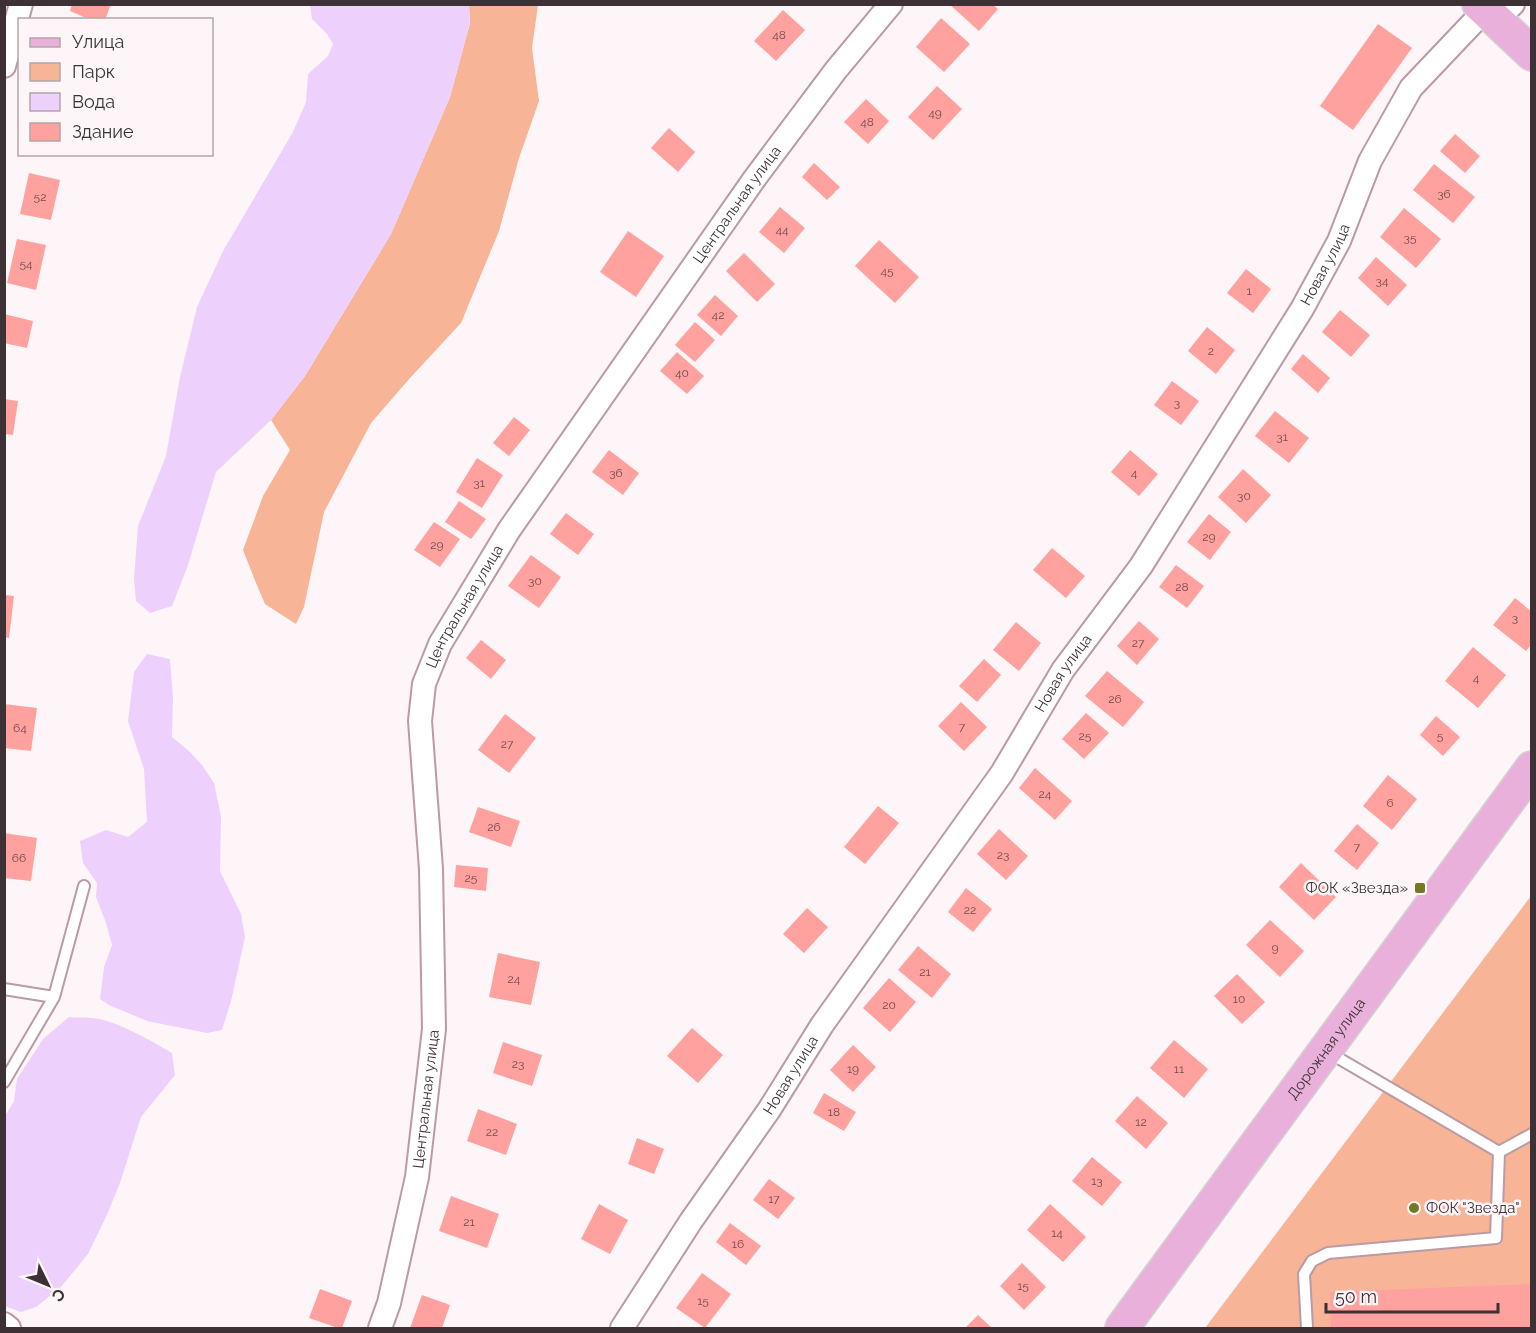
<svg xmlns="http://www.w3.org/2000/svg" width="1536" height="1333" font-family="Raleway,sans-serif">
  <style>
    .green { fill: #f7b497 }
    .water { fill: #edd0fc }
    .building { fill: #ffa19e }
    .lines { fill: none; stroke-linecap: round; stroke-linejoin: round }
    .lane-casing { stroke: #ba9aa3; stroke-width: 14 }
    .street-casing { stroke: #ba9aa3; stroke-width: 26 }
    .primary-casing { stroke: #d5d2d3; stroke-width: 36 }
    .lane { stroke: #fff; stroke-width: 10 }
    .street { stroke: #fff; stroke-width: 22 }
    .primary { stroke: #e8b0da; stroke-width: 33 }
    .poi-dot { fill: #747820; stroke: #fdf5f7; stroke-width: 2 }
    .labels { text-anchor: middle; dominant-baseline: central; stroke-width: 5; stroke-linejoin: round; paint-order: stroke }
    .number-label { font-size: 12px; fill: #6e4d4f }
    .street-label { font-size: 15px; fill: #3e3135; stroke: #fdf5f7 }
    .poi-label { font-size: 15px; fill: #3e3135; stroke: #fdf5f7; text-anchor: end }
  </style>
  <rect width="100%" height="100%" fill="#fdf5f7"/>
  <path class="green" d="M 469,5 L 538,5 L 532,48 L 539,101 L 519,158 L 499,231 L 461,323 L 410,378 L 371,423 L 324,512 L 304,607 L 296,624 L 265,604 L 256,583 L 243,550 L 263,496 L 290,450 L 271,420 L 305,376 L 391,234 L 450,97 L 470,23 Z
    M 1531,896 L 1531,1328 L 1205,1328 Z"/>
  <path class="water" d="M 310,5 L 469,5 L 470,23 L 450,97 L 391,234 L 305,376 L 271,420 L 216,472 L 187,568 L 172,606 L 150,613 L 136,601 L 134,579 L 138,526 L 166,456 L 180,377 L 197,307 L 223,251 L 293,132 L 306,102 L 308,74 L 328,56 L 333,44 L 327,34 L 312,19 Z
    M 147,654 L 170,659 L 173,697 L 172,737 L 189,751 L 202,765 L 214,783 L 221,816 L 220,871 L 241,914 L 245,937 L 231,1001 L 222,1030 L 207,1033 L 147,1021 L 109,1005 L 100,999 L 104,967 L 112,945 L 106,923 L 96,897 L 97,883 L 83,863 L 80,841 L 106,830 L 128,837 L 147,822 L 144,769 L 128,721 L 134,672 Z
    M 69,1017 C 77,1018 85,1017 93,1018 C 115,1020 152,1041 172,1053 L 175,1075 L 141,1117 L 120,1183 L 106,1217 L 88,1254 L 61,1287 L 36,1307 L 21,1312 L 5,1306 L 5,1116 L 14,1101 L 17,1079 L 43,1039 Z"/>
  <path class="building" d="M 72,4 L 111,4 L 105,20 L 91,20 L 70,11 Z
    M 949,4 L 992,4 L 998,9 L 979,31 Z
    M 783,10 L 805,30 L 776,61 L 754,41 Z
    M 941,18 L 970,44 L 944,72 L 916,47 Z
    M 1378,24 L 1412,48 L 1353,130 L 1320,106 Z
    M 937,86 L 962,109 L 933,140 L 908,117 Z
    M 866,99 L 889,121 L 868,144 L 844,122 Z
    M 669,128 L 695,152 L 678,172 L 651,148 Z
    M 1455,134 L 1480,156 L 1465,173 L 1440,151 Z
    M 814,163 L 840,187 L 827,200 L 802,177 Z
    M 1434,164 L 1475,197 L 1453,223 L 1413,190 Z
    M 29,173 L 60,180 L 51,220 L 20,214 Z
    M 780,207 L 805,228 L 784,253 L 759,232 Z
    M 1404,208 L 1441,239 L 1416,268 L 1380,237 Z
    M 628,231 L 664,256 L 636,297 L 600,272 Z
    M 17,239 L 46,245 L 36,290 L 7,283 Z
    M 879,240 L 919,277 L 895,303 L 855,266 Z
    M 744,253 L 775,284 L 757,302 L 726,271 Z
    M 1376,257 L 1407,285 L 1388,306 L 1358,278 Z
    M 1246,269 L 1271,289 L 1253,313 L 1227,293 Z
    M 715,295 L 738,316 L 721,336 L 697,315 Z
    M 1340,310 L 1370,335 L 1351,357 L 1322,332 Z
    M 4,314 L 33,321 L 27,348 L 4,343 Z
    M 695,322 L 715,340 L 695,362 L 675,345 Z
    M 1207,327 L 1235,350 L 1216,374 L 1188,351 Z
    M 677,352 L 704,376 L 687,394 L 660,371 Z
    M 1303,354 L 1330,378 L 1318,393 L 1291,369 Z
    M 1172,381 L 1199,401 L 1181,425 L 1154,405 Z
    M 4,399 L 18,401 L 13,435 L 4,434 Z
    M 1275,411 L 1309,438 L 1289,463 L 1255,436 Z
    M 514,417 L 530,430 L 509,456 L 493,443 Z
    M 609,450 L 639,473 L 623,495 L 592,472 Z
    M 1130,450 L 1158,474 L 1139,496 L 1111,472 Z
    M 477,458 L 503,475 L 482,508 L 456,492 Z
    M 1243,469 L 1271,495 L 1246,523 L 1218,497 Z
    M 459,501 L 486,519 L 471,539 L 445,522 Z
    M 566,513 L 594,534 L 578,555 L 550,534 Z
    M 1209,514 L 1231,532 L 1210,560 L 1187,542 Z
    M 434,522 L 460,539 L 440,567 L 414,550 Z
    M 1052,548 L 1085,576 L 1066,598 L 1033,570 Z
    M 531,555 L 561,577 L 539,608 L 508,586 Z
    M 1176,565 L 1204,586 L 1187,608 L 1159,587 Z
    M 5,595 L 14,596 L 9,638 L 5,637 Z
    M 1515,598 L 1532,612 L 1532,644 L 1526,651 L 1493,625 Z
    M 1139,621 L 1159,639 L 1137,665 L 1117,646 Z
    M 1016,622 L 1041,643 L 1019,671 L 993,650 Z
    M 481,640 L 506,660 L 491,679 L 466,658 Z
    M 1473,647 L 1506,675 L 1478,708 L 1445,681 Z
    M 984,659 L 1001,675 L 977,702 L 959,686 Z
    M 1107,671 L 1144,702 L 1123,727 L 1085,696 Z
    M 961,702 L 987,727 L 964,751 L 938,726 Z
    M 4,704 L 37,708 L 31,751 L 4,748 Z
    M 1086,713 L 1109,733 L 1084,759 L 1062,739 Z
    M 505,714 L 536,738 L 509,773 L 478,750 Z
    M 1436,716 L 1460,737 L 1443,756 L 1420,735 Z
    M 1035,768 L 1072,801 L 1055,820 L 1019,788 Z
    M 1388,775 L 1417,799 L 1392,830 L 1363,806 Z
    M 878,806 L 899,823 L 865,864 L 844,847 Z
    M 478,807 L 520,821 L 511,847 L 469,832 Z
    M 1357,824 L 1379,843 L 1357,870 L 1334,851 Z
    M 999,829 L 1028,856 L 1006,880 L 977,854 Z
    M 4,833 L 37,838 L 31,881 L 4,878 Z
    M 1301,863 L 1336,897 L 1314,920 L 1279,887 Z
    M 456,865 L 488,868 L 486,891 L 454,887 Z
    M 966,888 L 992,909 L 973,932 L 948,912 Z
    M 807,908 L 828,927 L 804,953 L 783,934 Z
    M 1270,920 L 1304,951 L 1280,977 L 1246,945 Z
    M 918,946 L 951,974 L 932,998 L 898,970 Z
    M 498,953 L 540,962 L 531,1005 L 489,997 Z
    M 1237,974 L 1265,1002 L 1242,1024 L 1214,996 Z
    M 889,978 L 916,1002 L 890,1032 L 863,1008 Z
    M 692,1028 L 723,1055 L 698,1083 L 667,1056 Z
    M 1174,1040 L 1208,1069 L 1184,1098 L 1150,1068 Z
    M 503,1042 L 542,1055 L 532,1086 L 493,1073 Z
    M 853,1045 L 876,1067 L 853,1092 L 830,1070 Z
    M 824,1093 L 856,1112 L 844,1131 L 813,1113 Z
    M 1137,1096 L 1168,1123 L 1146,1149 L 1115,1121 Z
    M 478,1109 L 517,1124 L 506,1155 L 467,1141 Z
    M 637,1138 L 664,1149 L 654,1174 L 628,1164 Z
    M 1092,1157 L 1122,1182 L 1102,1206 L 1072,1181 Z
    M 769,1179 L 795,1198 L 778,1219 L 753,1200 Z
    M 451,1196 L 499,1214 L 487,1248 L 439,1231 Z
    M 599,1204 L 628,1220 L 610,1254 L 581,1239 Z
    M 1050,1204 L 1086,1237 L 1063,1262 L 1027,1230 Z
    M 730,1223 L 761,1246 L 746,1265 L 716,1242 Z
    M 1022,1263 L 1046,1287 L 1024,1310 L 1000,1286 Z
    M 702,1273 L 731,1294 L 705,1328 L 676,1308 Z
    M 1532,1284 L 1532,1328 L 1331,1328 L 1330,1292 Z
    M 320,1289 L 352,1301 L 342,1328 L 338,1328 L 309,1318 Z
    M 422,1295 L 450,1305 L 442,1328 L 410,1328 Z
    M 978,1315 L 992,1328 L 965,1328 Z"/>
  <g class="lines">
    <defs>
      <path id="lane" d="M 4,989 L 54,997 L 84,886
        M 1328,1052 L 1499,1152
        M 4,1082 L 54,997
        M 1499,1152 L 1532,1134
        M 1307,1328 L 1304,1274 L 1312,1261 L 1328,1253 L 1496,1238 L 1499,1152"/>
      <g id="street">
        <path d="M 1496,20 L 1513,4"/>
        <path d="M 4,66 L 21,4"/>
        <path d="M 4,1324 L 9,1328"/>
        <path id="s1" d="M 380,1328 L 389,1303 L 417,1177 L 434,1029 L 431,869 L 420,721 L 424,684 L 440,644 L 509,530 L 755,178 L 836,70 L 891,4"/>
        <path id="s2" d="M 622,1328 L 691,1221 L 769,1110 L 822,1025 L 1002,773 L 1063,670 L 1141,566 L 1302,309 L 1339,241 L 1370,161 L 1411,88 L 1485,10"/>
      </g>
      <g id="primary">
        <path d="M 1479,4 L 1532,54"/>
        <path id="s3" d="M 1122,1328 L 1532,768"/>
      </g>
    </defs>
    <use href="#lane" class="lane-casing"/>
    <use href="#street" class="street-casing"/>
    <use href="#primary" class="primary-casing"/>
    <use href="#lane" class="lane"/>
    <use href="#street" class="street"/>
    <use href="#primary" class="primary"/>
  </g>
  <g class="poi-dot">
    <rect x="1414" y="882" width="12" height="12" rx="3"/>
    <circle cx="1414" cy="1208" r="6"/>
  </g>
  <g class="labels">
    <g class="number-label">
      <text x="779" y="35">48</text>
      <text x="935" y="113">49</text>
      <text x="867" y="122">48</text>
      <text x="1444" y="194">36</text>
      <text x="40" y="197">52</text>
      <text x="782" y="230">44</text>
      <text x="1410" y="238">35</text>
      <text x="26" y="264">54</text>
      <text x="887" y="271">45</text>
      <text x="1382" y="281">34</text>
      <text x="1249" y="291">1</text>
      <text x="718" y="315">42</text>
      <text x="1211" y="351">2</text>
      <text x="682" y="373">40</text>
      <text x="1177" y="403">3</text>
      <text x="1282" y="437">31</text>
      <text x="616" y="473">36</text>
      <text x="1134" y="473">4</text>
      <text x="479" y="483">31</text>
      <text x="1244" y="496">30</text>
      <text x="1209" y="537">29</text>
      <text x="437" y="545">29</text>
      <text x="535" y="581">30</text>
      <text x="1182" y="587">28</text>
      <text x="1515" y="618">3</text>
      <text x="1138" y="643">27</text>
      <text x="1476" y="678">4</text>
      <text x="1115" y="699">26</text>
      <text x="962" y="727">7</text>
      <text x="20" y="728">64</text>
      <text x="1085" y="736">25</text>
      <text x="1440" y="736">5</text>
      <text x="507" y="744">27</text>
      <text x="1045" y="794">24</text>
      <text x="1390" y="803">6</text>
      <text x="494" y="827">26</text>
      <text x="1357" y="847">7</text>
      <text x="1003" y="855">23</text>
      <text x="19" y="858">66</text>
      <text x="471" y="878">25</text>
      <text x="970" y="910">22</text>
      <text x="1275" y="948">9</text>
      <text x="925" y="972">21</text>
      <text x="514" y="979">24</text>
      <text x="1239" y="999">10</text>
      <text x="889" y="1005">20</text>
      <text x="518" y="1064">23</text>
      <text x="853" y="1069">19</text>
      <text x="1179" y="1069">11</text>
      <text x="834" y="1112">18</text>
      <text x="1141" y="1122">12</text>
      <text x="492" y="1132">22</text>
      <text x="1097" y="1181">13</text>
      <text x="774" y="1199">17</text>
      <text x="469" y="1222">21</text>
      <text x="1057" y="1233">14</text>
      <text x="738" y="1244">16</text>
      <text x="1023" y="1286">15</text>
      <text x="703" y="1301">15</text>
    </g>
    <g class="street-label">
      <text stroke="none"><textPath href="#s1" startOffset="1224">Центральная улица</textPath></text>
      <text stroke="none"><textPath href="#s2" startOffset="1276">Новая улица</textPath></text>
      <text stroke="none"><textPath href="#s1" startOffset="738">Центральная улица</textPath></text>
      <text stroke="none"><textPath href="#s2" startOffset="790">Новая улица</textPath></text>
      <text stroke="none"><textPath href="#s3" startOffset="346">Дорожная улица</textPath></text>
      <text stroke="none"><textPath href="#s2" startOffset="304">Новая улица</textPath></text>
      <text stroke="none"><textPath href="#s1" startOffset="234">Центральная улица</textPath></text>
    </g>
    <g class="poi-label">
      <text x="1408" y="888">ФОК «Звезда»</text>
      <text x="1426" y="1208" text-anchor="start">ФОК "Звезда"</text>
    </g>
  </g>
  <rect width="1536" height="1333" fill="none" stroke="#3e3135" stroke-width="12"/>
  <rect x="18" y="18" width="195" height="138" fill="#fdf5f7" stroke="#b1a7a9" stroke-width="1.5"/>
  <rect x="30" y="38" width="30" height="9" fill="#e8b0da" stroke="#b1a7a9" stroke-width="1.5"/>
  <text x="72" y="48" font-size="18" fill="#3e3135">Улица</text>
  <rect x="30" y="63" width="30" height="18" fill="#f7b497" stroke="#b1a7a9" stroke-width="1.5"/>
  <text x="72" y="78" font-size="18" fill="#3e3135">Парк</text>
  <rect x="30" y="93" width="30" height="18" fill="#edd0fc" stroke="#b1a7a9" stroke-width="1.5"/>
  <text x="72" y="108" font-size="18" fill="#3e3135">Вода</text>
  <rect x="30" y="123" width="30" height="18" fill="#ffa19e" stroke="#b1a7a9" stroke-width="1.5"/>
  <text x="72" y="138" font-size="18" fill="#3e3135">Здание</text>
  <g transform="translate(48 1285) rotate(133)" stroke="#fdf5f7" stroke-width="4.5" paint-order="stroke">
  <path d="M0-4.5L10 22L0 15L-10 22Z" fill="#3e3135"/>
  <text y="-9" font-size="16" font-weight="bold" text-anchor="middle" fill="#3e3135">С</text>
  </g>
  <path d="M1326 1303v9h172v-9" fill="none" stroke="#3e3135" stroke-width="3"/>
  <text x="1335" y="1303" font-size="18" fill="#3e3135" stroke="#fdf5f7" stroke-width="4.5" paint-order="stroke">50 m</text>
</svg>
